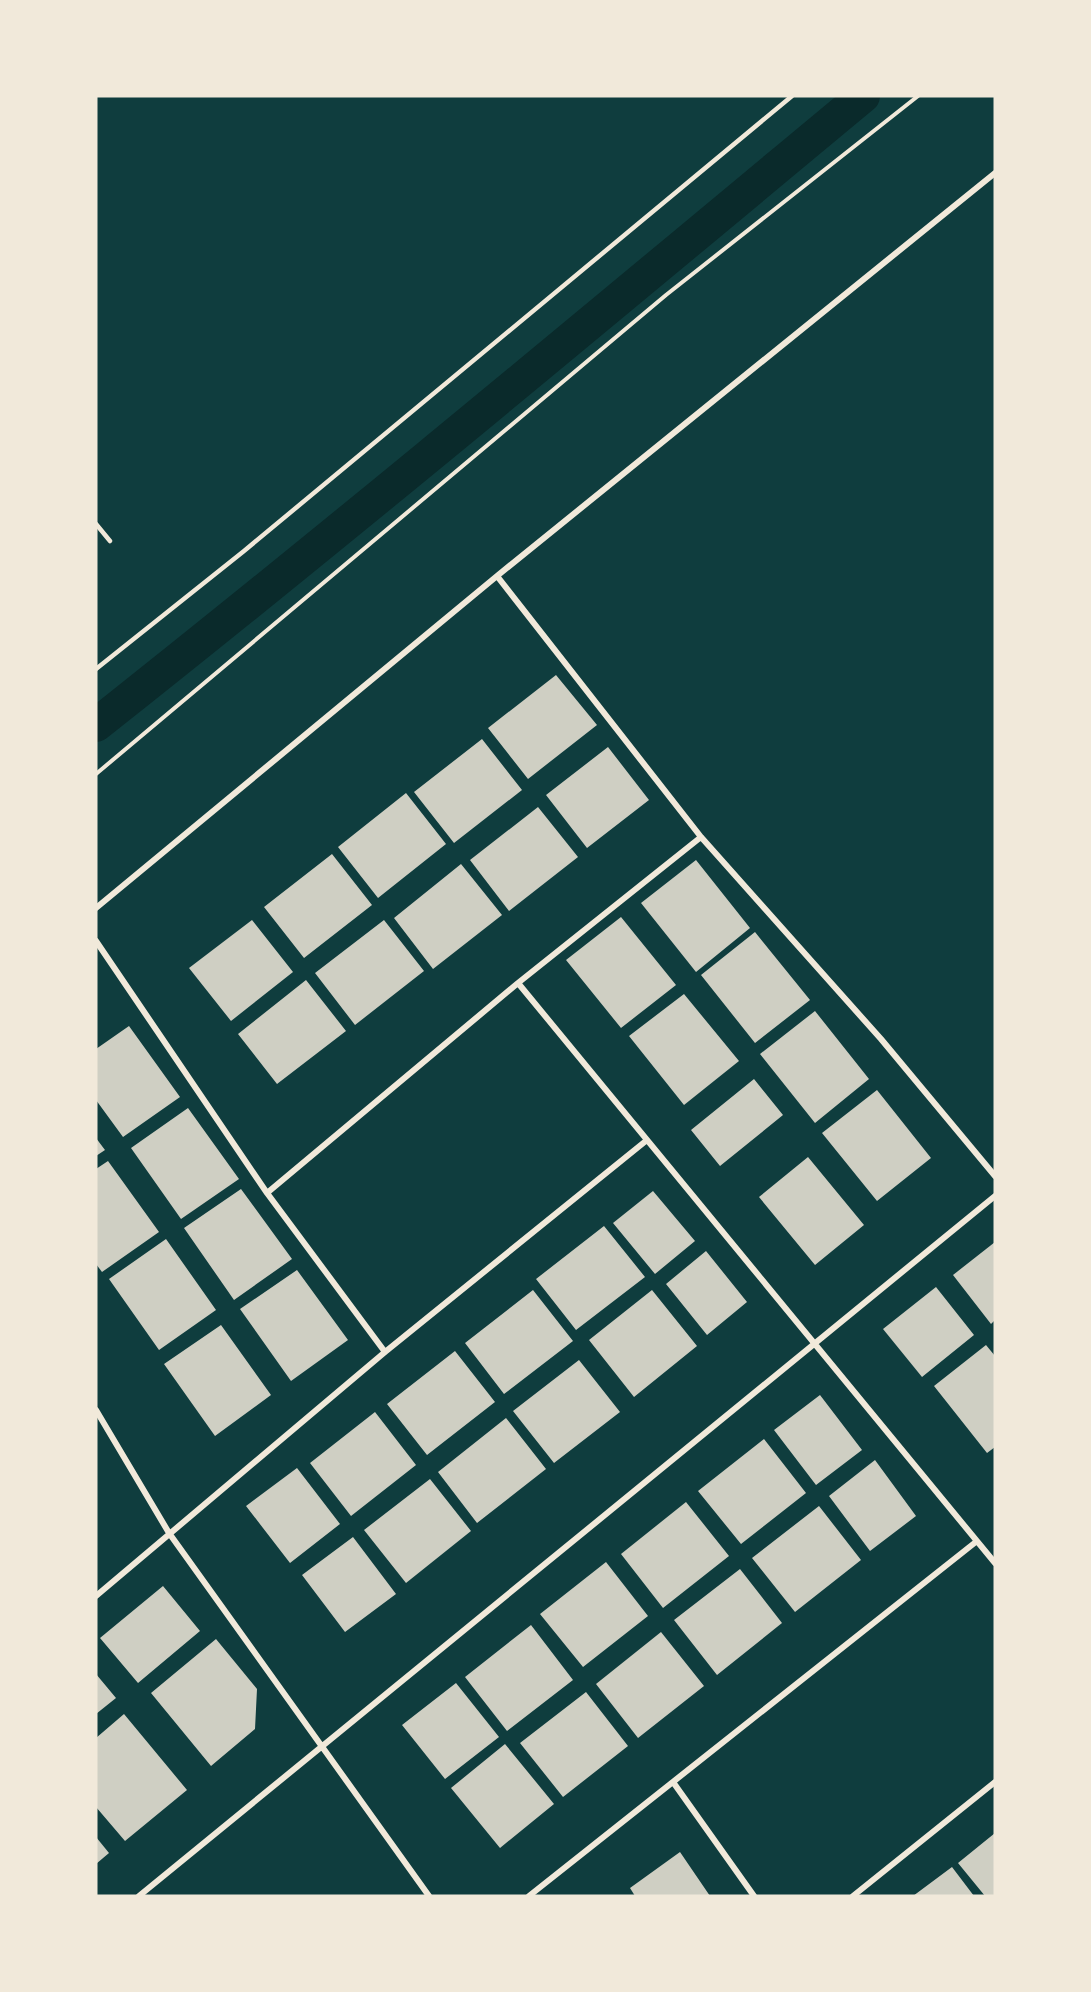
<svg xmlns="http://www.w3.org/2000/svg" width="1091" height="1992" font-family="'IBM Plex Sans',sans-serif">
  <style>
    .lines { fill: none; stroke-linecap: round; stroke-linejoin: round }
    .canal { stroke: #0a2a2b; stroke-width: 34 }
    .building { fill: #cfcfc3 }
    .path { stroke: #f1e9da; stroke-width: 4 }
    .service { stroke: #f1e9da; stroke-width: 4.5 }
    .minor { stroke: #f1e9da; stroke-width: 6 }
  </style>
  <rect width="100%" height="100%" fill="#0f3d3e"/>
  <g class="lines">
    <path class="canal" d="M 96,725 C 355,520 609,307 863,96"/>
  </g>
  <path class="building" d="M 556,675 L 597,725 L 528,779 L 488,728 Z
    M 482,739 L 522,790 L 454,843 L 414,792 Z
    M 608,747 L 649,800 L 587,848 L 546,795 Z
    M 406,793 L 446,844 L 378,898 L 338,847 Z
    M 538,807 L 578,857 L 509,911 L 470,860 Z
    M 332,854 L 372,905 L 304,958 L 264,907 Z
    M 696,860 L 750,928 L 696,972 L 641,903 Z
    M 461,864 L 502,915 L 433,969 L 394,918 Z
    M 621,917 L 676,985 L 621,1028 L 566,960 Z
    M 252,920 L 293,972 L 231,1021 L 189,968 Z
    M 384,920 L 424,971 L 355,1025 L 315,973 Z
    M 755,932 L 810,1000 L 755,1043 L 701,975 Z
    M 306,980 L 346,1031 L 277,1084 L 238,1034 Z
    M 684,994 L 739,1061 L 684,1105 L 629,1036 Z
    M 815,1011 L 869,1079 L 815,1123 L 760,1054 Z
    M 129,1026 L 180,1097 L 123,1137 L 96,1100 L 96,1049 Z
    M 754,1079 L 783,1115 L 720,1166 L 691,1130 Z
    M 877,1090 L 931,1158 L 877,1201 L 822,1133 Z
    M 188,1108 L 239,1179 L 181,1219 L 131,1148 Z
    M 96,1138 L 105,1150 L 96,1156 Z
    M 808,1157 L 864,1225 L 815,1265 L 759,1197 Z
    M 108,1161 L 159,1232 L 102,1272 L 96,1264 L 96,1169 Z
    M 241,1189 L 292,1259 L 234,1300 L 184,1228 Z
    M 653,1191 L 695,1241 L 655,1274 L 613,1223 Z
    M 604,1226 L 645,1277 L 576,1330 L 536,1279 Z
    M 166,1239 L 216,1310 L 159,1350 L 109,1279 Z
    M 995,1242 L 995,1320 L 991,1324 L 953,1275 Z
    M 706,1251 L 747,1302 L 707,1335 L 666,1284 Z
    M 297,1270 L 348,1340 L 291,1381 L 240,1309 Z
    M 936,1287 L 974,1335 L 922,1377 L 883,1329 Z
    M 533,1290 L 573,1341 L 504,1394 L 465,1343 Z
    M 652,1290 L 697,1346 L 634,1397 L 589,1340 Z
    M 221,1325 L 271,1395 L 215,1436 L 164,1364 Z
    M 986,1345 L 995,1356 L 995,1447 L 987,1453 L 934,1386 Z
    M 455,1351 L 495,1402 L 427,1455 L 387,1404 Z
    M 579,1360 L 620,1412 L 554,1463 L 513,1411 Z
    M 820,1395 L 862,1450 L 816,1485 L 774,1430 Z
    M 375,1412 L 416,1465 L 351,1516 L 310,1463 Z
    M 506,1418 L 546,1469 L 477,1523 L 438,1472 Z
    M 764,1439 L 806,1493 L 741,1544 L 698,1491 Z
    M 875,1460 L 916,1516 L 870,1551 L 829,1496 Z
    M 297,1468 L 340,1524 L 290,1563 L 246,1506 Z
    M 430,1479 L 471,1531 L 406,1583 L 364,1530 Z
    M 686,1502 L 729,1556 L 663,1608 L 621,1554 Z
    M 819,1506 L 861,1560 L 795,1612 L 752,1558 Z
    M 353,1537 L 396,1594 L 345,1632 L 302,1575 Z
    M 606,1562 L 648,1616 L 583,1667 L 540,1614 Z
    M 740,1569 L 782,1623 L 717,1675 L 674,1620 Z
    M 163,1586 L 200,1631 L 138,1683 L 100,1638 Z
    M 531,1625 L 573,1680 L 507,1731 L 465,1677 Z
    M 661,1632 L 704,1686 L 638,1738 L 596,1684 Z
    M 216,1639 L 257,1689 L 255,1729 L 211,1766 L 151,1693 Z
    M 96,1674 L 116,1698 L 96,1714 Z
    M 456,1683 L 499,1737 L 445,1779 L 402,1725 Z
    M 586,1692 L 628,1746 L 563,1797 L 520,1743 Z
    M 124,1714 L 187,1790 L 125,1841 L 96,1807 L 96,1738 Z
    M 505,1744 L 554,1804 L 500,1848 L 451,1788 Z
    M 995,1833 L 995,1896 L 985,1896 L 958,1863 Z
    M 96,1837 L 109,1853 L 96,1864 Z
    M 680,1852 L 710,1896 L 635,1896 L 630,1888 Z
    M 952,1867 L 974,1896 L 913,1896 Z"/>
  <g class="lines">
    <path class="path" d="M 96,774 L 666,295 L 918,96"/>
    <path class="service" d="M 96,524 L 110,541
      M 96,669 L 244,551 L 792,96"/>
    <path class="minor" d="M 497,576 L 701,837 L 881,1039 L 995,1176
      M 96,908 L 497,576 L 995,173
      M 96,941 L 267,1193 L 385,1352
      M 518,983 L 995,1563
      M 267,1193 L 518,983 L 701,837
      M 96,1410 L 169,1533 L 429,1896
      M 96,1596 L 385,1352 L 647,1140
      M 673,1782 L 754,1896
      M 139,1896 L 995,1196
      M 529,1896 L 977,1541
      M 853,1896 L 995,1782"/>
  </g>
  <rect width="1091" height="1992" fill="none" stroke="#f1e9da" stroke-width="195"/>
</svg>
